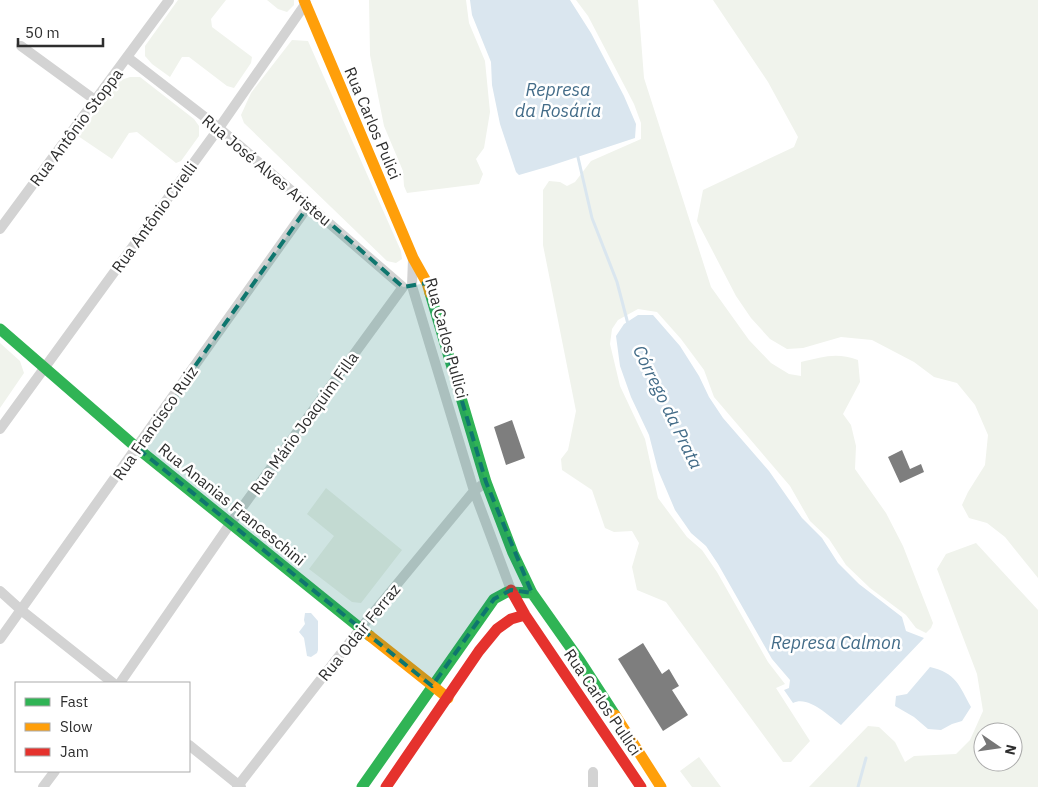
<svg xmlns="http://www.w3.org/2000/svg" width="1038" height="787" font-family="'IBM Plex Sans',sans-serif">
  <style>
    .green { fill: #f0f3ec; fill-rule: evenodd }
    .water { fill: #dae6ef }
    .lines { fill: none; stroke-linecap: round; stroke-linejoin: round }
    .stream { stroke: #dae6ef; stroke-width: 3 }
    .building { fill: #7e7e7e }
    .street { stroke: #d3d3d3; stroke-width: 10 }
    .fast { stroke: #30b455; stroke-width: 11 }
    .slow { stroke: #ff9f0a; stroke-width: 11 }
    .jam { stroke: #e5322d; stroke-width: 11 }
    .marked { fill: #0f766e; fill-opacity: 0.2; stroke: #0f766e; stroke-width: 4; stroke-dasharray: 10 6; stroke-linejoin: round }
    .labels { text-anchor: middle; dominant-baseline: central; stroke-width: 5; stroke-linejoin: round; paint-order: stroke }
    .street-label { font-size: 16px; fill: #2e2e2e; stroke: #fff }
    .water-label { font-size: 18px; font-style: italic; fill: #436c88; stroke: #fff }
  </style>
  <rect width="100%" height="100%" fill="#fff"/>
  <path class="green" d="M 178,0 L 226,0 L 211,19 L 212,27 L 252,57 L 251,63 L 234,88 L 227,86 L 189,57 L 182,57 L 170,77 L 152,64 L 145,56 L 145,46 Z
    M 267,0 L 294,0 L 294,5 L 287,12 L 278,9 Z
    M 369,0 L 466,0 L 469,23 L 485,61 L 490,112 L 484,148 L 476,159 L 483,174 L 479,184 L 407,193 L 404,186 L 403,171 L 384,126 L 370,55 Z
    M 576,0 L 638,0 L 644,78 L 711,287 L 749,340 L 771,363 L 789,374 L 801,376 L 801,362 C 823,357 836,352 858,360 L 860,382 L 843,414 L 851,425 L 856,446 L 855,469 L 886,513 L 903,546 L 933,623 L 931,628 L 926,633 L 916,628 L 906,615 L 870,588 L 846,565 L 829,539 L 810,521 L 790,486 L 714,397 L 704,370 L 681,339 L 657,312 L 638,309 L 618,320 L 612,329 L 610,344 L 620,386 L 645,439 L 658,498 L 687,537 L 702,550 L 717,572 L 768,662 L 785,684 L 776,688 L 810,741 L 791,762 L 783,762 L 666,602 L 637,590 L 632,567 L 639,543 L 632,531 L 614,532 L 605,528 L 592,490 L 562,470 L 561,459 L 568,450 L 576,411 L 543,245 L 543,190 L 549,181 L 560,182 L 567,186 L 575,182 L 591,161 L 641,139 L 641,123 L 634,104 L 588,16 Z
    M 713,0 L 1038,0 L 1038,578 L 1005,537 L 987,523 L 969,518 L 962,505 L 968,492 L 985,465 L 988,435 L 975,405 L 957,383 L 934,377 L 914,362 L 872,340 L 841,337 L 803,348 L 787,349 L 770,339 L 751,318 L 736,296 L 697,221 L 703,190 L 794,147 L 798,137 L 768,82 Z
    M 292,40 L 308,41 L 401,251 L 402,259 L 396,263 L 387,261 L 244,123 L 241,115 L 251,93 Z
    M 130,77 L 140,77 L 194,119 L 199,126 L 199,136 L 181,161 L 176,163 L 137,132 L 129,133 L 112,159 L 78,136 L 118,81 Z
    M 0,343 L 20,361 L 24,373 L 0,408 Z
    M 326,488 L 402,550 L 361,603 L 352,602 L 309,569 L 334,536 L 307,514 Z
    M 976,543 L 1038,610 L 1038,787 L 809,787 L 868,726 L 879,727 L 895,742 L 905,762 L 914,756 L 956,754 L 970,740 L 983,711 L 977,674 L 937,569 L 946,554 ZM 983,732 L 1013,732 L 1013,762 L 983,762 Z
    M 699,757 L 721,787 L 692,787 L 680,771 Z"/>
  <path class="water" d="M 470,0 L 570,0 L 591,33 L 624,96 L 636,124 L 635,138 L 550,166 L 519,175 L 516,172 L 500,124 L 492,85 L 491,62 L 472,15 Z
    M 638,315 L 653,315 L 680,346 L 699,376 L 709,397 L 723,418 L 769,471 L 802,518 L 822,538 L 838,563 L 859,584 L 902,617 L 906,631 L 924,638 L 841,725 C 829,716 808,695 793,703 L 784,690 L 789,688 L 790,680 L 772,659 L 718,564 L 706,546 L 691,533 L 675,510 L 658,470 L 649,435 L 631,397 L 620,366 L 616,336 L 624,324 Z
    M 305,613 L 311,613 L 318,621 L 318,650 L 317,653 L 311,657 L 307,656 L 304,638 L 299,632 L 305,624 L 304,620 Z
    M 930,667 C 956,673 959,685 971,707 L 962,721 L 952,724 L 941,730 L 928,729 L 914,717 L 895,706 L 896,696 L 907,694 Z"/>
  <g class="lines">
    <path class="stream" d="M 577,153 L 592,218 L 617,282 L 628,324
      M 858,787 L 866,758"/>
  </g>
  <path class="building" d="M 512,420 L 525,458 L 506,465 L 494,427 Z
    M 902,450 L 910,469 L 921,464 L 924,472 L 900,483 L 888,457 Z
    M 643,643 L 662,674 L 669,669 L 679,686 L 672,690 L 688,715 L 663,731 L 618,659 Z"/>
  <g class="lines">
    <path class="street" d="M 21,46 L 95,100
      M 127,57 L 219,128 L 403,287
      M 0,229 L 169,0
      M 413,259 L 412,286 L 474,491 L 511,590
      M 0,429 L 219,128 L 306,3
      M 0,591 L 21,610 L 113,683
      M 0,639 L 309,205
      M 120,683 L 230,524 L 403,287
      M 189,745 L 241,787
      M 43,787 L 55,771
      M 237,787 L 360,629 L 474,491 L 486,482
      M 593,787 L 593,772"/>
    <path class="fast" d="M 430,293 L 486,482 L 513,553 L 532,593 L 580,661 L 615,715
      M 0,329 L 137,448 L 370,636
      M 362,787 L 494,599 L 507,592 L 532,593"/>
    <path class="slow" d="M 304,0 L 413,258 L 427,283 L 430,293
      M 370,636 L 448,698
      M 615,715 L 661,787"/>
    <path class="jam" d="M 511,590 L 525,615 L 641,787
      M 386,787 L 479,651 L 497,629 L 511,619 L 525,615"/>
  </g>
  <path class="marked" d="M 309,205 L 403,287 L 427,283 L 486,482 L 532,593 L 511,590 L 494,599 L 432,686 L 137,448 Z"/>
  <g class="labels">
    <g class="street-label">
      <text transform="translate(373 123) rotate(67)">Rua Carlos Pulici</text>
      <text transform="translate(76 127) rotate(-53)">Rua Antônio Stoppa</text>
      <text transform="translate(267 170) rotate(40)">Rua José Alves Aristeu</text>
      <text transform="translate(154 217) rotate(-54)">Rua Antônio Cirelli</text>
      <text transform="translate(447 338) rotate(75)">Rua Carlos Pullici</text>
      <text transform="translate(155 423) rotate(-55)">Rua Francisco Ruiz</text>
      <text transform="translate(304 423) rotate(-54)">Rua Mário Joaquim Filla</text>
      <text transform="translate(232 504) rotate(39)">Rua Ananias Franceschini</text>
      <text transform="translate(359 632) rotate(-51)">Rua Odair Ferraz</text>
      <text transform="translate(603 702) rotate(56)">Rua Carlos Pullici</text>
    </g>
    <g class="water-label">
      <text x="558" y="89">Represa<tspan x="558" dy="21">da Rosária</tspan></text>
      <text transform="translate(668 407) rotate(64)">Córrego da Prata</text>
      <text x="836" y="642">Represa Calmon</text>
    </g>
  </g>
  <rect x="15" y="682" width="175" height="90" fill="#ffffff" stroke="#ababab"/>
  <rect x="25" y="698" width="25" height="8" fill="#30b455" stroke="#ababab"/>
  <text x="60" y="707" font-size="15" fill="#2e2e2e">Fast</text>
  <rect x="25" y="723" width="25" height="8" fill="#ff9f0a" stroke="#ababab"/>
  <text x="60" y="732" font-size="15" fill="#2e2e2e">Slow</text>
  <rect x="25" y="748" width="25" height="8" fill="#e5322d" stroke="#ababab"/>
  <text x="60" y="757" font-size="15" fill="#2e2e2e">Jam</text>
  <g transform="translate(998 747) rotate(103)"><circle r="24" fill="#ffffff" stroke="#ababab"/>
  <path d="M0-4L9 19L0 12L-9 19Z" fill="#777777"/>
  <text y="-8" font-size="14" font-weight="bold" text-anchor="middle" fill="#2e2e2e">N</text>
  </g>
  <path d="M18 38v8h85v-8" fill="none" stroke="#2e2e2e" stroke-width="2.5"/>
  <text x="25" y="38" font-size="15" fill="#2e2e2e" stroke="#ffffff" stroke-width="4" paint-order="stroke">50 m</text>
</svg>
